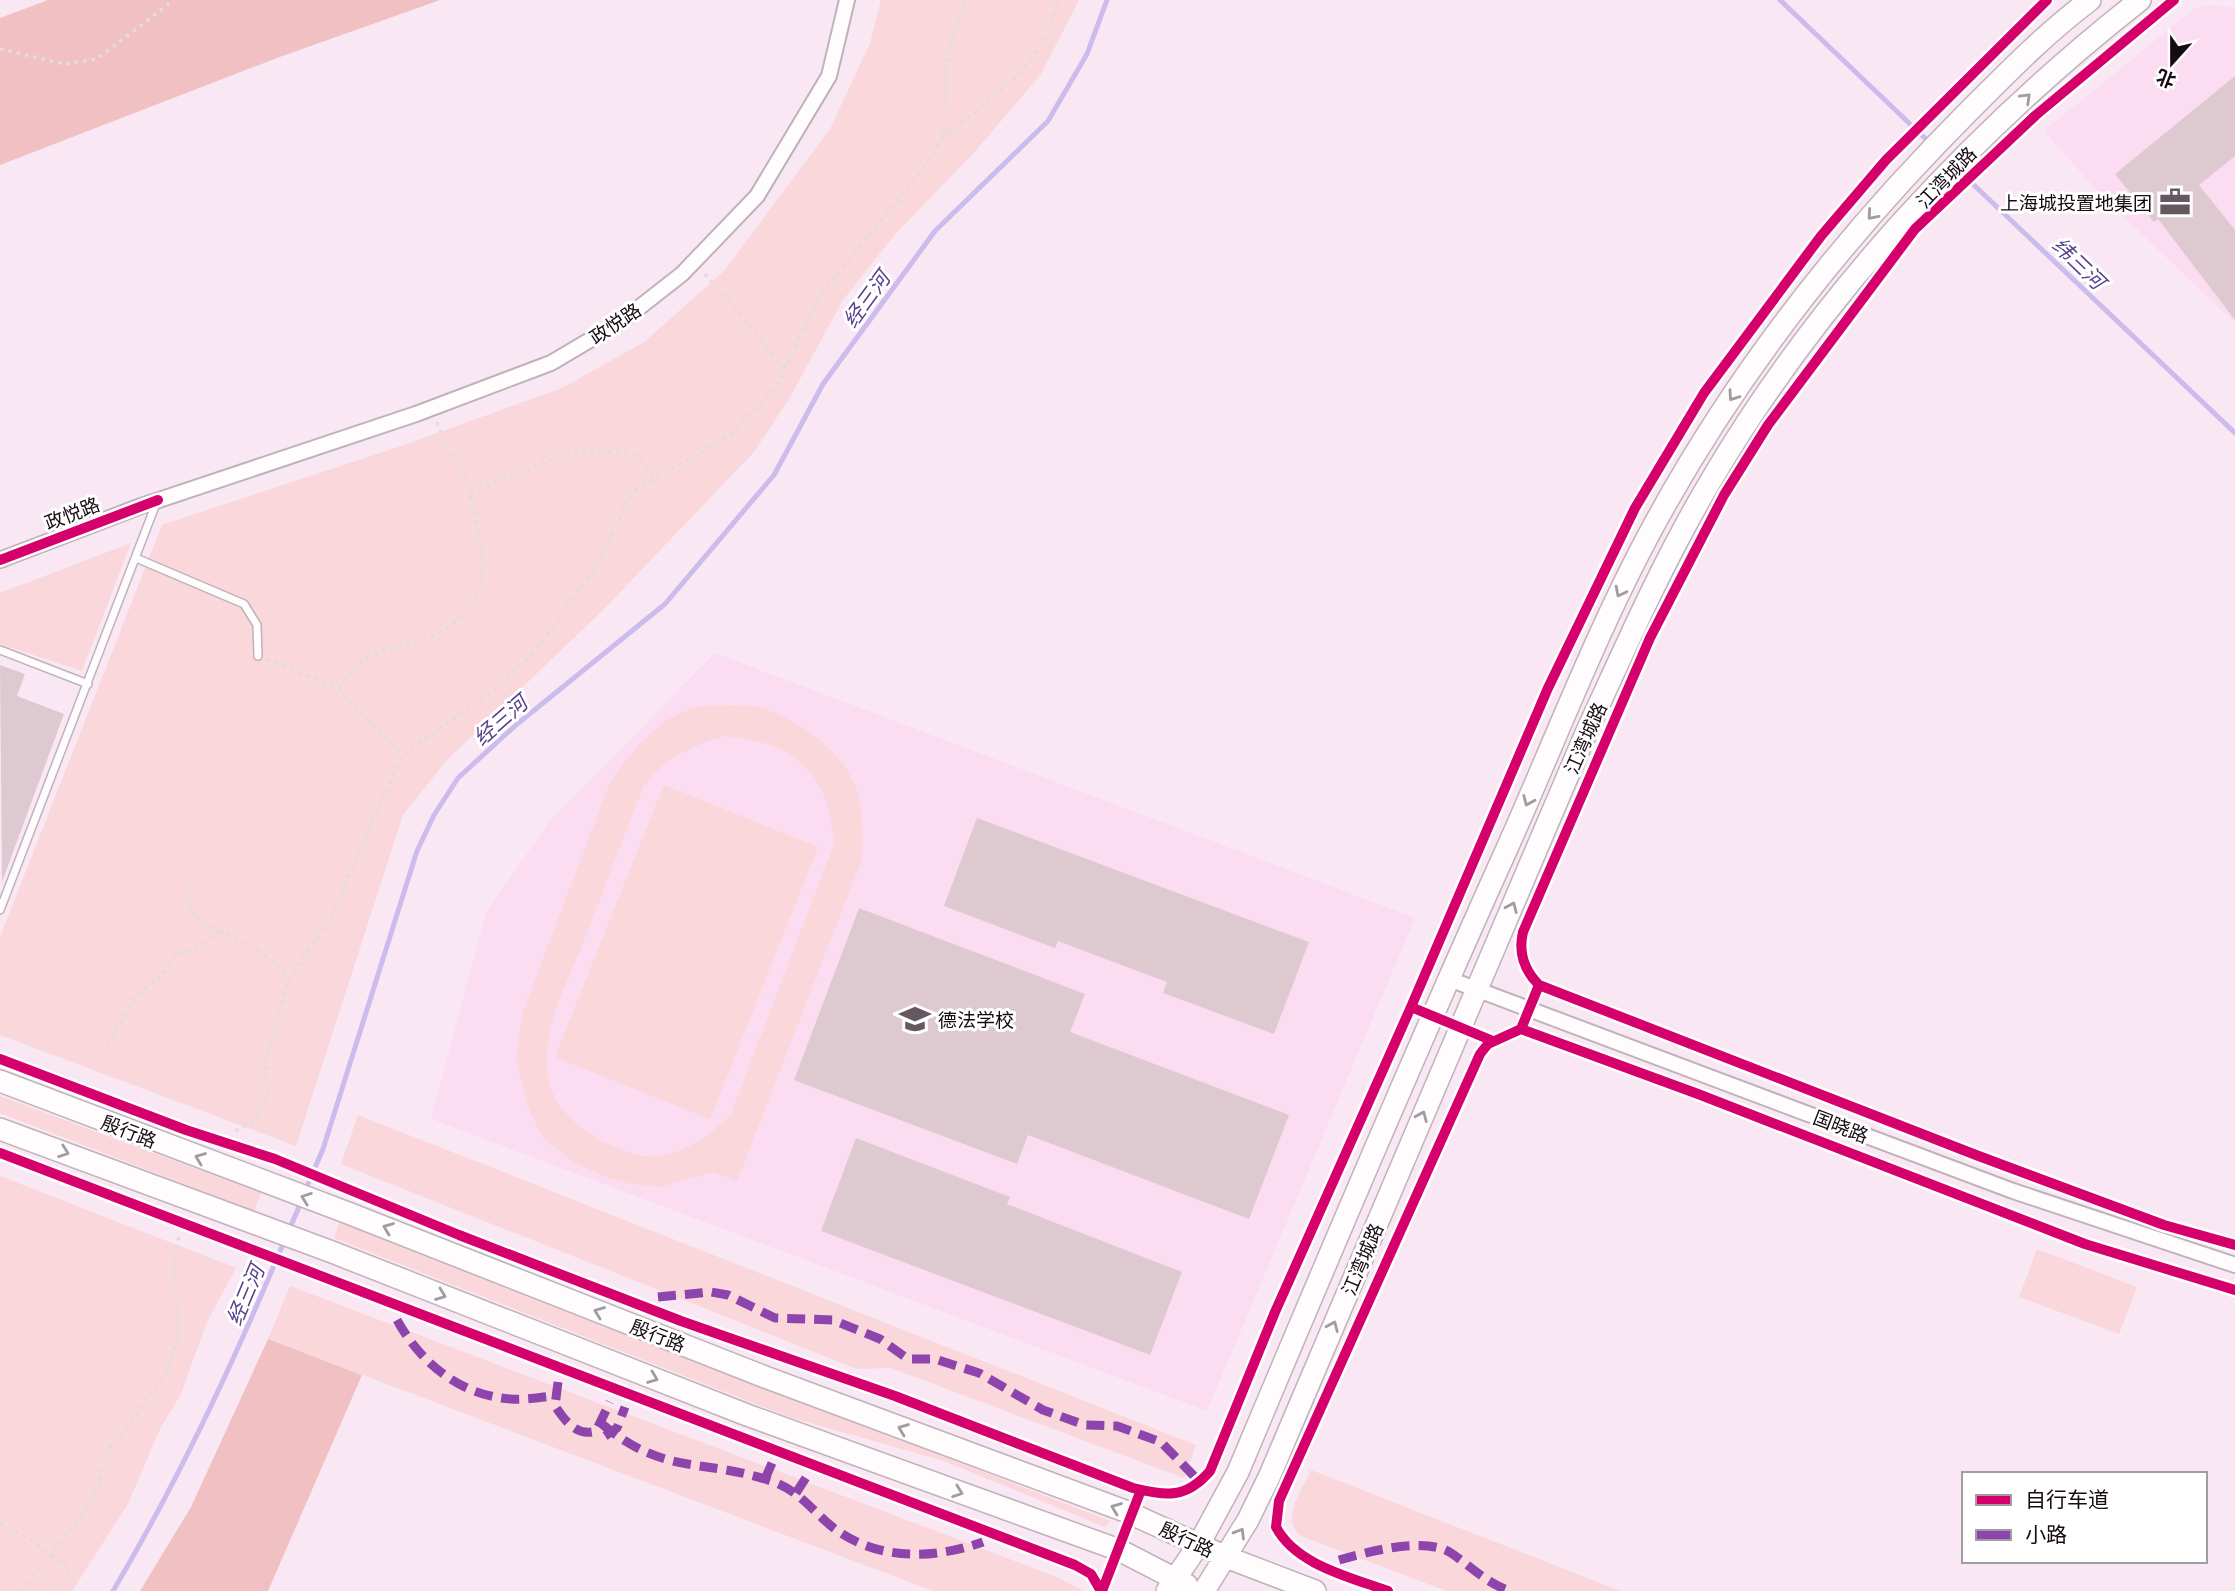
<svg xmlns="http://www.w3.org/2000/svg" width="2235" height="1591" font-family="'Golos Text','Noto Sans SC',sans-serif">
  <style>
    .built { fill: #fbdcf0 }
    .green { fill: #f9d7da; fill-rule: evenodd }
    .forest { fill: #f1c0c2 }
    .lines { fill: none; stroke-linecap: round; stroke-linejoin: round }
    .stream { stroke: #cbbced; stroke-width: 5 }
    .building { fill: #dfc9d1 }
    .lane-casing { stroke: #c0b2bb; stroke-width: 10 }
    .street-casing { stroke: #c0b2bb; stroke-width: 18 }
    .secondary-casing { stroke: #c0b2bb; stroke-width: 24 }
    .path { stroke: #e1dcdf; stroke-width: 3.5; stroke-dasharray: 3.5 5; stroke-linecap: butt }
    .lane { stroke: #fefcfd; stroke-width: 7 }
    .street { stroke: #fefcfd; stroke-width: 14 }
    .secondary { stroke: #fefcfd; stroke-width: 21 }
    .quiet { stroke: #8e44ad; stroke-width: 9; stroke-dasharray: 18 9; stroke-linecap: butt }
    .cycleway-casing { stroke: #fff; stroke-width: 15 }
    .cycleway { stroke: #d6006c; stroke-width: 10 }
    .oneway { stroke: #a19c9f }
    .labels { text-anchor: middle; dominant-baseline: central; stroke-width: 6; stroke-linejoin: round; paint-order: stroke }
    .street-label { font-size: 19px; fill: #160b13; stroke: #fff }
    .poi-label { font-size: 19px; fill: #160b13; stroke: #fff; text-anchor: end }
    .water-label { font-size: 21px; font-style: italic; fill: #57408d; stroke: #fff }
  </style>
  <rect width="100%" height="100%" fill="#f9e8f3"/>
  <path class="built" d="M 2211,5 L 2235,8 L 2235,323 L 2100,194 L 2044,131 L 2195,8 Z
    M 715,653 L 1415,918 L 1207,1411 L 431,1119 L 486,913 L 548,823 Z"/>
  <path class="green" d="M 881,0 L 1079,0 L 1041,74 L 974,153 L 896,233 L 843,300 L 789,399 L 754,452 L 606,607 L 447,760 L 403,815 L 296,1146 L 0,1035 L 0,937 L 162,525 L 401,446 L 562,388 L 644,342 L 724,271 L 830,129 L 870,43 Z
    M 131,543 L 82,671 L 0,644 L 0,593 Z
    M 732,705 C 743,706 755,705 765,709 C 802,722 847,754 858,794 C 863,815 863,838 862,859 L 737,1181 L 713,1172 L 659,1187 L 627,1183 L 601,1175 L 572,1161 L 542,1137 L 528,1106 L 516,1058 L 523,1012 L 609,785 C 629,754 659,715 699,707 C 710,705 722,706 732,705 ZM 723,736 C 793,741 830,772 834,844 L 731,1114 C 706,1141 665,1167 627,1152 C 596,1140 564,1122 551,1089 C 544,1071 546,1044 551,1026 C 557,1001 570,975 580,951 C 601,896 622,842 643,787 C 664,758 690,747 723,736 Z
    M 664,785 L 818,847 L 710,1119 L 555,1057 Z
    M 0,1096 L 261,1193 L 254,1211 L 0,1113 Z
    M 358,1115 L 1196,1445 L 1184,1478 L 891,1368 L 857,1369 L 341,1164 Z
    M 0,1176 L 236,1268 L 207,1322 L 181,1394 L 160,1429 L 128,1504 L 72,1591 L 0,1591 Z
    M 340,1221 L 1110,1521 L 1105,1527 L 944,1461 L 789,1417 L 334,1238 Z
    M 2037,1249 L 2137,1287 L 2119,1334 L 2019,1297 Z
    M 290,1286 L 1057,1577 L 1084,1591 L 933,1591 L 268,1339 Z
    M 1311,1470 L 1621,1591 L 1447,1591 L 1303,1537 C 1278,1522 1302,1490 1311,1470 Z"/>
  <path class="forest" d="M 48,0 L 440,0 L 277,58 L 0,165 L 0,18 Z
    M 268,1339 L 362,1375 L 268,1591 L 140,1591 L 191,1507 Z"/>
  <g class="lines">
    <path class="stream" d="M 1780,0 L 1930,143
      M 1957,169 L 2235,433
      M 305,1191 L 323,1149 L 417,851 L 434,815 L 458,778 L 516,725 L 665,604 L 774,475 L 823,384 L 935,231 L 1048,121 L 1087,54 L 1107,0
      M 289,1230 L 302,1200
      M 113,1591 C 180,1478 235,1360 285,1239"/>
  </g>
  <path class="building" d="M 2235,76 L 2235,156 L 2199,185 L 2235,230 L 2235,320 L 2158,219 L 2154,222 L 2115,174 Z
    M 0,665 L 25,674 L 17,696 L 64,714 L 2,882 Z
    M 977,818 L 1309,942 L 1274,1034 L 1163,993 L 1167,982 L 1058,941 L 1055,948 L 944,906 Z
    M 859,908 L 1085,994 L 1070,1032 L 1289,1115 L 1249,1219 L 1028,1135 L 1017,1164 L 794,1080 Z
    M 856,1138 L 1010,1197 L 1007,1204 L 1182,1272 L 1150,1355 L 821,1231 Z"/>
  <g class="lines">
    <defs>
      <path id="lane" d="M 136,558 L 244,604 L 257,625 L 258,656
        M 0,650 L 88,684
        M 0,910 L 157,501"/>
      <path id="street" d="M 0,560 L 141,506 L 416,414 L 551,363 L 622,321 L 682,274 L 757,196 L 829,76 L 847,0
        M 1449,979 L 2013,1191 L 2235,1265"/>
      <path id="secondary" d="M 0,1081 L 348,1213 L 765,1377 L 1125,1511 L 1226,1557 L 1315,1591
        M 0,1129 L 332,1252 L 747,1415 L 1119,1550 L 1187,1585
        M 1167,1591 L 1199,1544 L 1238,1472 C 1326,1262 1415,1052 1509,844 C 1558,734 1601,620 1660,514 C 1742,366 1850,230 1969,111 C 2008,72 2046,33 2090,0
        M 1204,1591 L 1248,1520 L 1270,1475 L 1586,733 C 1625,648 1662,563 1710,482 C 1819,297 1972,132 2140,0"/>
    </defs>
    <use href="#lane" class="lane-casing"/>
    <use href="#street" class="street-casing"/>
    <use href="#secondary" class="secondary-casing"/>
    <path class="path" d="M 0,49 L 64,64 L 97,59 L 174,0
      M 943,138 L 947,51 L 964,0
      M 705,274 L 785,368
      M 437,422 L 448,452 L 463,470 L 469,492
      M 267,659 L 339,689 L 402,755
      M 339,689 C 362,645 387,653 428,638 C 446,632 472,611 479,592 C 489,567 476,517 469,492 L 560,456 L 594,451 L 633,454 L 656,477
      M 191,887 L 188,896 L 194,917 L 263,953 L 289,978
      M 108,1046 L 135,996 L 162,976 L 174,957 L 203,945 L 217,930
      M 235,1131 L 256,1120 L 267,1097 L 266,1056 L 289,978 L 329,921 L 402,755 L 483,698 L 535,652 L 601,559 L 632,492 L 729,436 L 777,386 L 818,297 L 915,180 L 943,138 L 1018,76 L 1047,36 L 1059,0
      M 0,1523 L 31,1540 L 70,1569 L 55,1591
      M 23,1591 L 81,1518 L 100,1487 L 101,1471 L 111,1445 L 128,1427 L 169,1368 L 178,1335 L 174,1262 L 179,1236"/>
    <use href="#lane" class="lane"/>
    <use href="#street" class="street"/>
    <use href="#secondary" class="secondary"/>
    <path class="quiet" d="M 658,1297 L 711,1292 L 728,1295 L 775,1318 L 833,1320 L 880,1339 L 908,1359 L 935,1359 L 979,1373 L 1043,1410 L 1085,1425 L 1117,1426 L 1161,1442 L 1194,1476
      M 397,1320 C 420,1362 460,1396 511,1399 C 525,1400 540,1397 554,1396
      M 558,1382 L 555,1406 C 565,1421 577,1437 596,1431 L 610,1402
      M 602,1424 C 664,1476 703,1458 771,1481 C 798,1490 810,1508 830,1525 C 874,1561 932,1560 983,1542
      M 605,1436 L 617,1428 L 625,1407
      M 765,1479 L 772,1463
      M 796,1493 L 807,1476
      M 1339,1560 C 1367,1552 1425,1536 1451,1553 C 1472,1567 1486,1583 1510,1591"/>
    <defs>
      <path id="cycleway" d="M 0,560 L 158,500
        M 1539,985 L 1976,1155 L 2164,1225 L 2235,1245
        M 1411,1007 L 1493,1041
        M 1521,1029 L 1698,1094 L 2085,1244 L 2235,1290
        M 0,1059 L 186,1130 L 275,1159 L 459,1235 L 681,1321 L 895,1396 L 1133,1488 C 1167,1496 1186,1499 1210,1471 L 1275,1312 L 1411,1007 L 1548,688 L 1635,508 L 1704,393 L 1821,236 L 1886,160 L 2047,0
        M 0,1153 L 1075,1565 L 1091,1574 L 1101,1591
        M 1102,1591 L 1141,1490
        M 1388,1591 C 1350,1577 1296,1565 1276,1527 L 1279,1501 L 1480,1054 L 1488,1044 L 1521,1029 L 1539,985 C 1524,970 1518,953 1523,932 L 1650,638 L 1724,495 L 1768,425 L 1915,229 L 2036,115 L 2174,0"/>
    </defs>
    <use href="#cycleway" class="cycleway-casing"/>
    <use href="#cycleway" class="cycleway"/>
  </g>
  <defs><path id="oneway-chevron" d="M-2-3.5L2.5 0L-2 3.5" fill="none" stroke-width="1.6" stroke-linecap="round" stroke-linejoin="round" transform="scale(1.75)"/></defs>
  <g class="oneway">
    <use href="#oneway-chevron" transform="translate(2026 98) rotate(-44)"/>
    <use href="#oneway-chevron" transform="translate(1872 215) rotate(131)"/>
    <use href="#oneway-chevron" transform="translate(1733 396) rotate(125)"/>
    <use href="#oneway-chevron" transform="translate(1620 592) rotate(117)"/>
    <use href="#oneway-chevron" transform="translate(1528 801) rotate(114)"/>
    <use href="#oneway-chevron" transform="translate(1512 907) rotate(-67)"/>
    <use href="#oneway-chevron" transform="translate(1422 1116) rotate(-67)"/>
    <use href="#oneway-chevron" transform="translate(64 1152) rotate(20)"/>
    <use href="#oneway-chevron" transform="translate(200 1158) rotate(-159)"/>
    <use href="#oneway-chevron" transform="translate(306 1198) rotate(-160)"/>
    <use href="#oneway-chevron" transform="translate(388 1228) rotate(-159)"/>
    <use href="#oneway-chevron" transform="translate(441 1295) rotate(21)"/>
    <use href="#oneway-chevron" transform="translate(599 1312) rotate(-159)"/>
    <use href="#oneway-chevron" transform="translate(1333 1326) rotate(-67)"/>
    <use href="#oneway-chevron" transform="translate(653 1378) rotate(21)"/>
    <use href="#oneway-chevron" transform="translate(903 1429) rotate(-159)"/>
    <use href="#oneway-chevron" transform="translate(958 1492) rotate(20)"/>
    <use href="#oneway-chevron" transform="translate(1116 1508) rotate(-159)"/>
    <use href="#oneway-chevron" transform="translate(1240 1533) rotate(-59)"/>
  </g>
  <defs>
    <symbol id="office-bare" viewBox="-9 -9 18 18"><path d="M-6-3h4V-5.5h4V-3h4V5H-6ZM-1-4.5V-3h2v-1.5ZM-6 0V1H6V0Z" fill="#655861" stroke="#fff" stroke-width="2.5" paint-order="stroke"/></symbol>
    <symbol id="school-bare" viewBox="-9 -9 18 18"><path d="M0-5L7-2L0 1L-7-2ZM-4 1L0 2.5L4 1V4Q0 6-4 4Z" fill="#655861" stroke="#fff" stroke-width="2.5" paint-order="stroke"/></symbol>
  </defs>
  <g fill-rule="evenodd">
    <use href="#office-bare" x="2153" y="180" width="44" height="44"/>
    <use href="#school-bare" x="893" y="997" width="44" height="44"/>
  </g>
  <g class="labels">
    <g class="street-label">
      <text transform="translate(1946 177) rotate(-46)">江湾城路</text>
      <text transform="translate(615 323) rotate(-34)">政悦路</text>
      <text transform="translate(72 513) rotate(-21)">政悦路</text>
      <text transform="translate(1585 738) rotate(-66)">江湾城路</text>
      <text transform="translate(1841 1126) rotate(21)">国晓路</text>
      <text transform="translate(129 1131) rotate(21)">殷行路</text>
      <text transform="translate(1362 1259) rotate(-67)">江湾城路</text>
      <text transform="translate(658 1335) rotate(21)">殷行路</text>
      <text transform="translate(1187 1539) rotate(25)">殷行路</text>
    </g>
    <g class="poi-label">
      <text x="2152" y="202">上海城投置地集团</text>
      <text x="938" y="1019" text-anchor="start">德法学校</text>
    </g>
    <g class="water-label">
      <text transform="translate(2079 263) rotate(44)">纬三河</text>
      <text transform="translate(866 299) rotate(-54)">经三河</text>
      <text transform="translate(500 720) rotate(-41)">经三河</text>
      <text transform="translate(245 1295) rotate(-67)">经三河</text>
    </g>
  </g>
  <rect x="1962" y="1472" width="245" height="91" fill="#ffffff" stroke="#a29da1" stroke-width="2"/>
  <rect x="1976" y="1495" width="35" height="10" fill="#d6006c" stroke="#a29da1" stroke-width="2"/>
  <text x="2025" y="1507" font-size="21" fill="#160b13">自行车道</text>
  <rect x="1976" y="1530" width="35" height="10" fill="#8e44ad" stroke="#a29da1" stroke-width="2"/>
  <text x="2025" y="1542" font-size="21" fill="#160b13">小路</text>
  <g transform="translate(2172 63) rotate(201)" stroke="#ffffff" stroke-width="5" paint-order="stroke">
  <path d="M0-5L12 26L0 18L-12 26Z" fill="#160b13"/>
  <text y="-10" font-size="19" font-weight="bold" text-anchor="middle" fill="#160b13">北</text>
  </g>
</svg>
